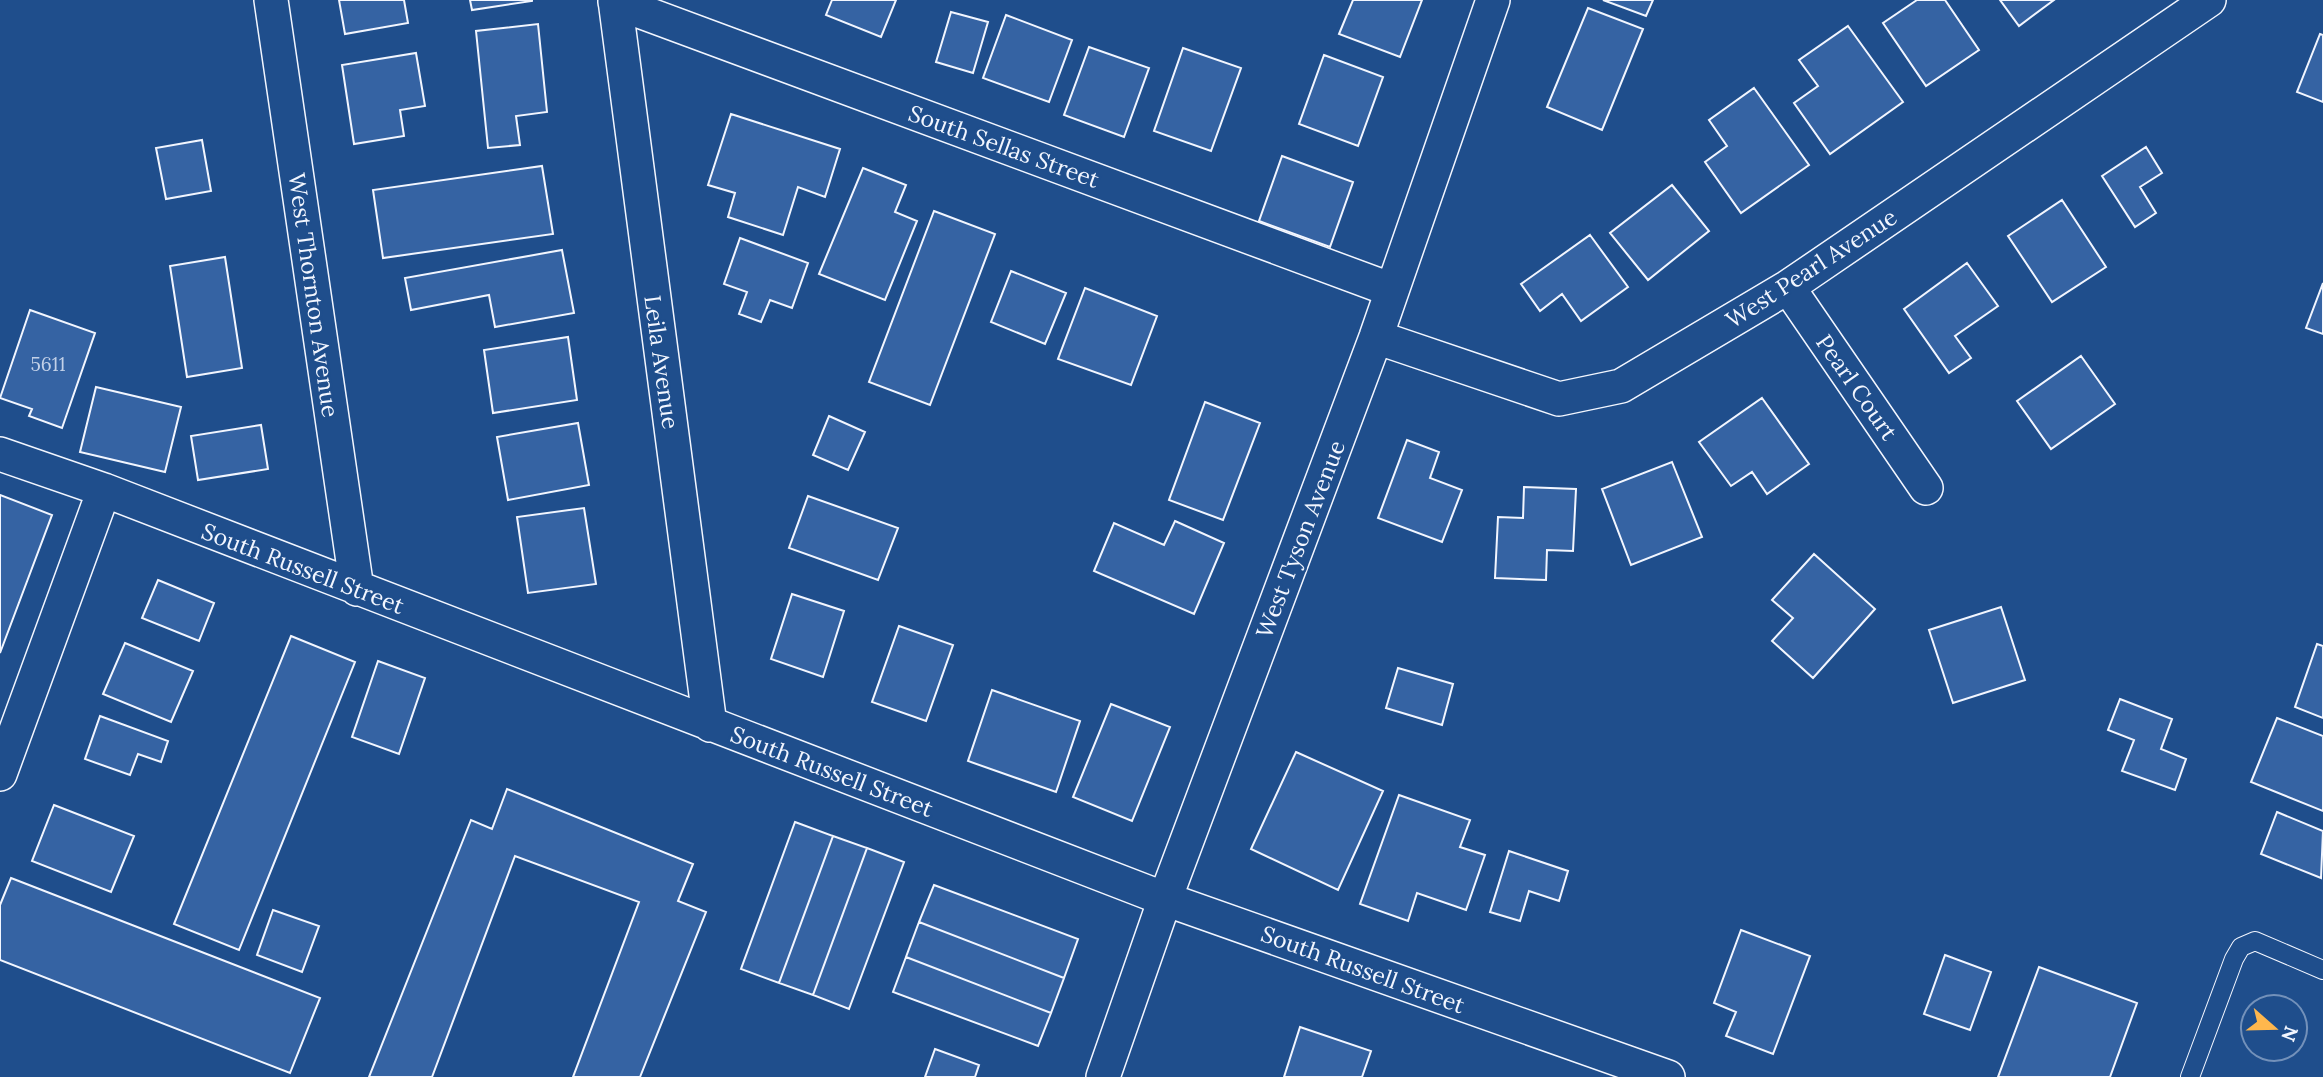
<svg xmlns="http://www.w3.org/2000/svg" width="2323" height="1077" font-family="Lora,serif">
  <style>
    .building { fill: #3563a3; stroke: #f2f6ff; stroke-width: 2 }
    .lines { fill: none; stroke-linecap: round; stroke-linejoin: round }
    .lane-casing { stroke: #f2f6ff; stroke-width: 20 }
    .street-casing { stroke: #f2f6ff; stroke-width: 36 }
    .lane { stroke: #1f4e8c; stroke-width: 18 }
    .street { stroke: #1f4e8c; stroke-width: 33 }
    .labels { text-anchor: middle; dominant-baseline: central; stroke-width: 5; stroke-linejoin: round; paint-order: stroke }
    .number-label { font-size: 19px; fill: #c3d1e8 }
    .street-label { font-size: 23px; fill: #f2f6ff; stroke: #1f4e8c }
  </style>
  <rect width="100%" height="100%" fill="#1f4e8c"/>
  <path class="building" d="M 339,0 L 404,0 L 408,23 L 345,34 Z
    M 470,0 L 532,0 L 532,1 L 472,10 Z
    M 832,0 L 896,0 L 881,37 L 826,15 Z
    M 1353,0 L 1422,0 L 1400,57 L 1339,34 Z
    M 1603,0 L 1653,0 L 1646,16 Z
    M 1917,0 L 1945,0 L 1979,50 L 1926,86 L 1883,23 Z
    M 2000,0 L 2054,0 L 2019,26 Z
    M 1588,8 L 1643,29 L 1602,130 L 1547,107 Z
    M 951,12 L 988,22 L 973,73 L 936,62 Z
    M 1006,15 L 1072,40 L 1049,102 L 983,78 Z
    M 538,24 L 547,112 L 516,116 L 520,145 L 488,148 L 476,31 Z
    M 1848,26 L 1903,102 L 1830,154 L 1794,103 L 1818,86 L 1799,60 Z
    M 2320,34 L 2323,35 L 2323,102 L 2297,92 Z
    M 1089,47 L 1149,68 L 1124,137 L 1064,115 Z
    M 1183,48 L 1241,68 L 1211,151 L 1154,131 Z
    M 416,53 L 425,106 L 400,110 L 404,136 L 354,144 L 342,65 Z
    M 1324,55 L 1383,77 L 1358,146 L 1299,124 Z
    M 1754,88 L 1809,165 L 1741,213 L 1705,162 L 1727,146 L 1709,120 Z
    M 731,114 L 840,149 L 825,197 L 798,187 L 783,235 L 728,217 L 735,193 L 708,185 Z
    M 202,140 L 211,191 L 166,199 L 156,148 Z
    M 2146,147 L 2162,173 L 2140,187 L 2156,213 L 2135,227 L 2102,176 Z
    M 1282,156 L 1353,182 L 1330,247 L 1259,221 Z
    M 542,166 L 553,234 L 383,258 L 373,190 Z
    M 863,168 L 906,185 L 895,212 L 917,221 L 885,300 L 819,274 Z
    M 1672,185 L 1709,231 L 1648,280 L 1610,233 Z
    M 2062,200 L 2106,267 L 2052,302 L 2008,236 Z
    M 934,211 L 995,234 L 930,405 L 869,382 Z
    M 1590,235 L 1628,287 L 1581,321 L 1562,294 L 1540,311 L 1521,284 Z
    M 740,238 L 808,263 L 792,308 L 770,300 L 761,322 L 739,314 L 747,292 L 724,284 Z
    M 562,250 L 574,313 L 495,327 L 489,295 L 411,310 L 405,278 Z
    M 225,257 L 242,368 L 187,377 L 170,266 Z
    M 1967,263 L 1998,306 L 1955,336 L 1971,358 L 1949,373 L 1904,309 Z
    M 1011,271 L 1066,293 L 1045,344 L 991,322 Z
    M 2323,283 L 2323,334 L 2306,328 Z
    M 1085,288 L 1157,316 L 1131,385 L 1058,359 Z
    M 30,310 L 95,333 L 62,428 L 29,416 L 32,409 L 0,398 Z
    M 568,337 L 577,400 L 493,413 L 484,350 Z
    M 2081,356 L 2115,404 L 2051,449 L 2017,401 Z
    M 96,387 L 181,407 L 165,472 L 80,452 Z
    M 1762,398 L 1809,464 L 1767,494 L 1752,472 L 1731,486 L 1699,442 Z
    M 1205,402 L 1260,423 L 1223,520 L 1169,500 Z
    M 829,416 L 865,432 L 848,470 L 813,455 Z
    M 578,423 L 589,485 L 508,500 L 497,437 Z
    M 261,425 L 268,469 L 198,480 L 191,436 Z
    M 1407,440 L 1439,452 L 1430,478 L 1462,490 L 1442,542 L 1378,518 Z
    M 1672,462 L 1702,537 L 1631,565 L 1602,489 Z
    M 1524,487 L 1576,489 L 1573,551 L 1547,550 L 1546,580 L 1495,578 L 1498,517 L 1523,518 Z
    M 0,495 L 52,515 L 0,653 Z
    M 808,496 L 898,528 L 878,580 L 789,548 Z
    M 584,508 L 596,584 L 528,593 L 517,517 Z
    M 1175,521 L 1224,543 L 1194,614 L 1094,571 L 1114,523 L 1164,545 Z
    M 1814,554 L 1875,609 L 1813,678 L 1772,641 L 1793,618 L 1772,600 Z
    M 158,580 L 214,603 L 199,641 L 142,618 Z
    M 792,594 L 844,611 L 823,677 L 771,659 Z
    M 2001,607 L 2025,680 L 1953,703 L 1929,630 Z
    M 899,626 L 953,645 L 926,721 L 872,702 Z
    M 291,636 L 355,662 L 239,950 L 174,924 Z
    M 125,643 L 193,671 L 171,722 L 103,694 Z
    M 2317,644 L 2323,646 L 2323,718 L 2295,707 Z
    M 378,661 L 425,678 L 399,754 L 352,737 Z
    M 1398,668 L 1453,684 L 1442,725 L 1386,708 Z
    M 992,690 L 1080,721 L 1056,792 L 968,761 Z
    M 2120,699 L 2172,719 L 2161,749 L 2186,759 L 2175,790 L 2122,771 L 2134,740 L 2108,730 Z
    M 1111,704 L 1170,727 L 1132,821 L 1073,797 Z
    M 100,716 L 168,741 L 161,762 L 138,754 L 130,775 L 85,759 Z
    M 2277,718 L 2323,736 L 2323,811 L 2251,782 Z
    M 1296,752 L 1383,791 L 1338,890 L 1251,849 Z
    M 507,789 L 693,864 L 678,901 L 706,912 L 640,1077 L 573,1077 L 639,902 L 515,856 L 432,1077 L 369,1077 L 471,820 L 492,829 Z
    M 1399,795 L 1470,820 L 1460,847 L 1485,855 L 1466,910 L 1417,893 L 1408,921 L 1360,904 Z
    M 54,805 L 134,836 L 111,892 L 32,861 Z
    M 2277,812 L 2323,831 L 2321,878 L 2261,854 Z
    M 795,822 L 833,836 L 779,983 L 741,969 Z
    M 833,836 L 867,848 L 813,995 L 779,983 Z
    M 867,848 L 904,862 L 849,1009 L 813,995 Z
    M 1509,851 L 1568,871 L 1559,901 L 1529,891 L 1520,921 L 1490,912 Z
    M 11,878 L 320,998 L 290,1073 L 0,960 L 0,905 Z
    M 934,885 L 1078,939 L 1064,978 L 919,922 Z
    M 273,910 L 319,926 L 302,972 L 257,955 Z
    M 919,922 L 1064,978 L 1051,1013 L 906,957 Z
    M 1741,930 L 1810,956 L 1773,1054 L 1726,1036 L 1736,1012 L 1714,1003 Z
    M 1945,955 L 1991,972 L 1970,1030 L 1924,1014 Z
    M 906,957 L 1051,1013 L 1038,1046 L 893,992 Z
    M 2039,967 L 2137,1003 L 2110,1077 L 1998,1077 Z
    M 1300,1027 L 1371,1051 L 1362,1077 L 1284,1077 Z
    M 935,1049 L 979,1065 L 975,1077 L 925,1077 Z"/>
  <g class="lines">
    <defs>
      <path id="lane" d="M 2190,1077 L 2234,959 L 2241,947 L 2255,941 L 2323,970"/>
      <path id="street" d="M 271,0 L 357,589
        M 615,0 L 710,725
        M 615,2 L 1392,290
        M 1788,287 L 1926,488
        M 1376,337 L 1559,399 L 1621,386 L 1788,287 L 2209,0
        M 0,454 L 104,490 L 1165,899 L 1668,1077
        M 0,774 L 104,490
        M 1103,1077 L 1165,899 L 1376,337 L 1493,0"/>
    </defs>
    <use href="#lane" class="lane-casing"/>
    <use href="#street" class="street-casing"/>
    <use href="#lane" class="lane"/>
    <use href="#street" class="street"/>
  </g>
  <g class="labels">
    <g class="number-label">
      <text x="48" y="364">5611</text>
    </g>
    <g class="street-label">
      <text transform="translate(1004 146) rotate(20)">South Sellas Street</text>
      <text transform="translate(1811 268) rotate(-33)">West Pearl Avenue</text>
      <text transform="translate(314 295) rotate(82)">West Thornton Avenue</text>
      <text transform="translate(662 362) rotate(82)">Leila Avenue</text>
      <text transform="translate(1857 387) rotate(55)">Pearl Court</text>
      <text transform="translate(1300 539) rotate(-69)">West Tyson Avenue</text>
      <text transform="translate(303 568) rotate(21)">South Russell Street</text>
      <text transform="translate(832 771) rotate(21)">South Russell Street</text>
      <text transform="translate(1363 969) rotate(20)">South Russell Street</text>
    </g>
  </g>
  <g transform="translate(2274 1028) rotate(110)"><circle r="33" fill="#1f4e8c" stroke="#7391ba" stroke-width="2"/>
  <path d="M0-5L12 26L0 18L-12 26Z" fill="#ffb74d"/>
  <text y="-10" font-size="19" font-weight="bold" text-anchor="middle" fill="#f2f6ff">N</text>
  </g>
</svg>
